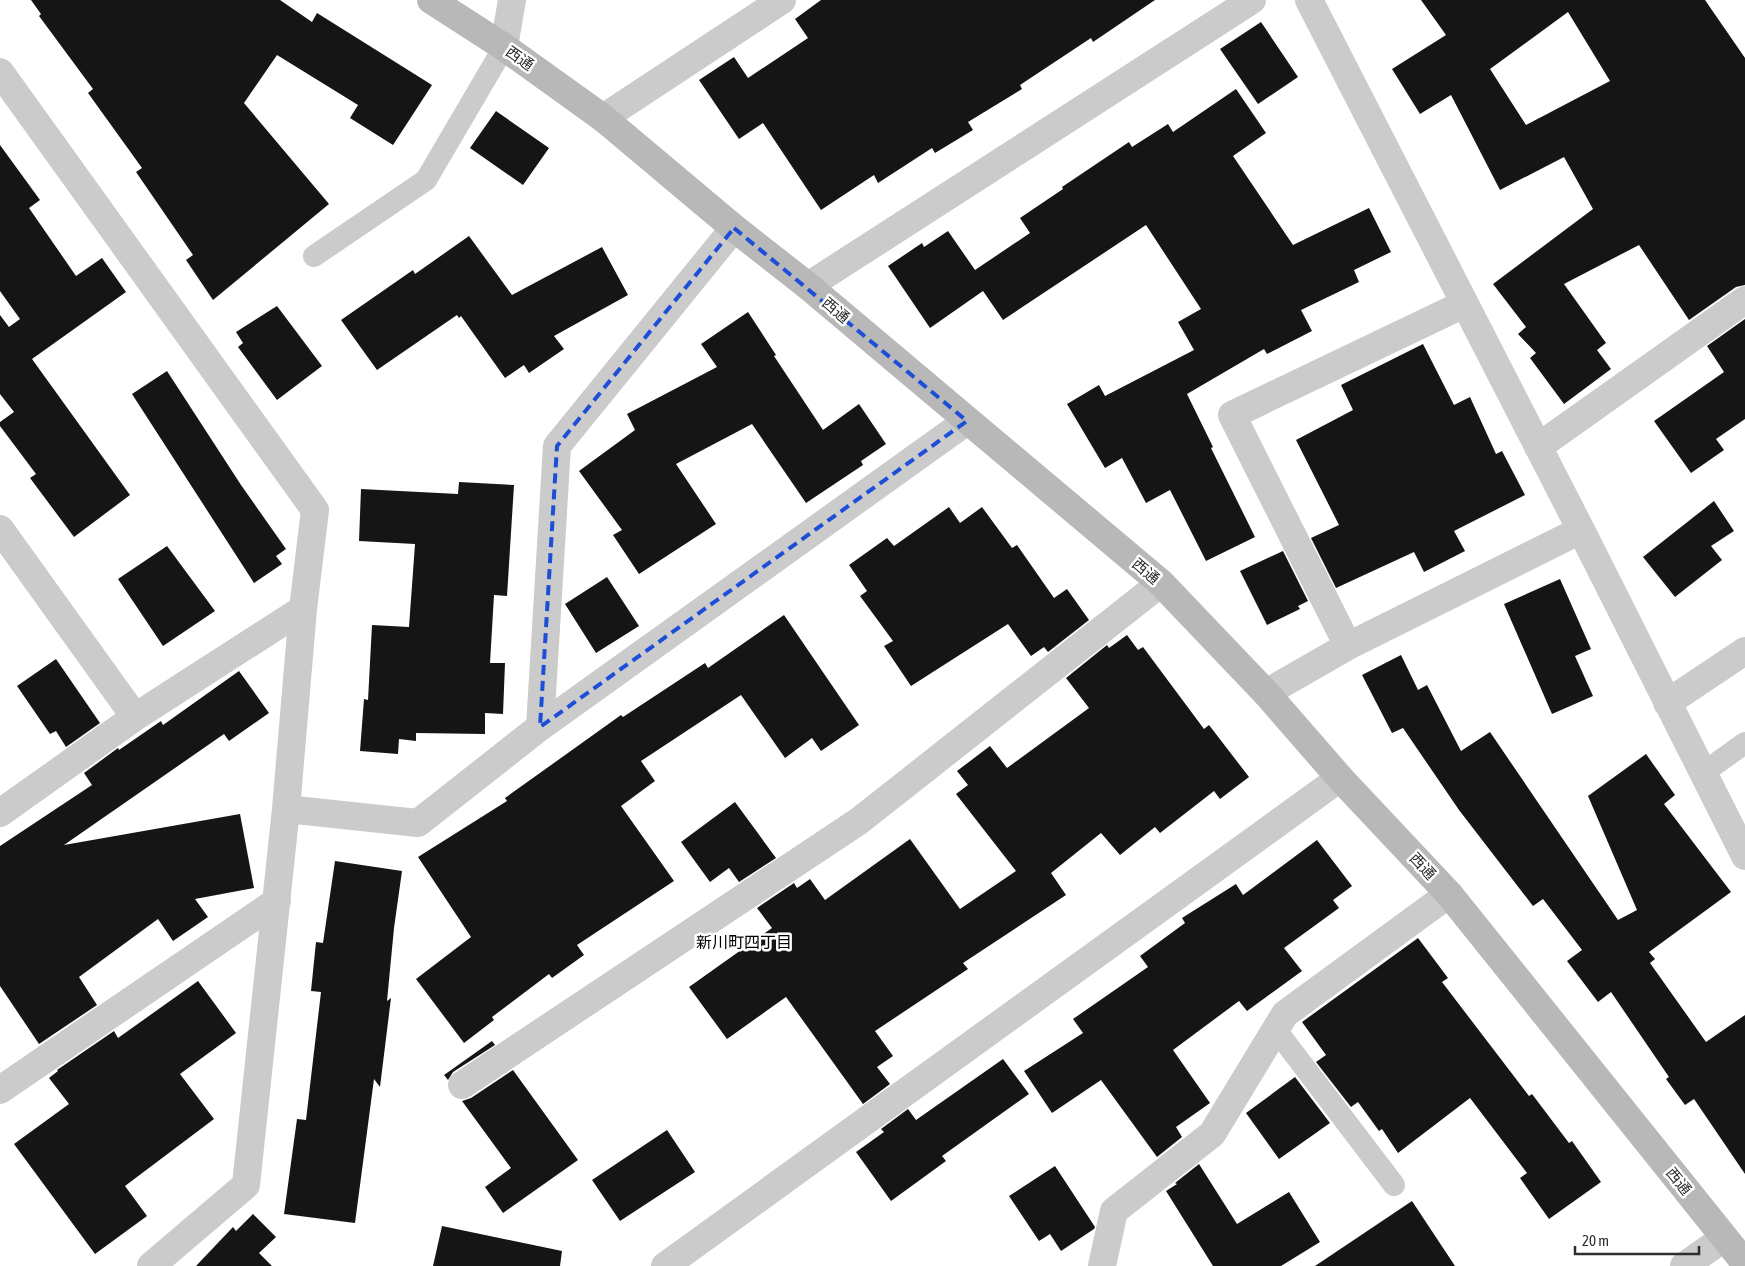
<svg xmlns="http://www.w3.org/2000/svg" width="1745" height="1266" font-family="'Asap Condensed','Noto Sans JP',sans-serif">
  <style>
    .building { fill: #151515; fill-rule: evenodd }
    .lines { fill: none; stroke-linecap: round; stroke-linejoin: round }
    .lane { stroke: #cbcbcb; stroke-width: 22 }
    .street { stroke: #cbcbcb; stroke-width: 28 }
    .secondary { stroke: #b8b8b8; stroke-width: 28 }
    .marked { fill: none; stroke: #1d4ed8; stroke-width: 4; stroke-dasharray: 10 6; stroke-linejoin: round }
    .labels { text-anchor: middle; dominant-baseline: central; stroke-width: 5; stroke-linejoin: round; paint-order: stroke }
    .street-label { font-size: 15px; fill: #2e2e2e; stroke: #fff }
    .neighbourhood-label { font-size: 16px; fill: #000; stroke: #fff }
  </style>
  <rect width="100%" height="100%" fill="#fff"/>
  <path class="building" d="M 31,0 L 280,0 L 312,22 L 317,13 L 432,85 L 393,145 L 350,118 L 358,105 L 277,55 L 244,103 L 329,204 L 213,300 L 186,260 L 193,255 L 136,172 L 142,168 L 88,93 L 93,89 L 39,16 L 41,14 Z
    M 821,0 L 1155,0 L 1093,42 L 1091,38 L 1020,85 L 1022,89 L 968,122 L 973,130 L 935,153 L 932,148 L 878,183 L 874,175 L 821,210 L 763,123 L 739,139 L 699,80 L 734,57 L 748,78 L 808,38 L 795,19 Z
    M 1421,0 L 1705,0 L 1745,58 L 1745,285 L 1736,287 L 1689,320 L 1639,245 L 1564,284 L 1606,343 L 1597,350 L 1611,369 L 1564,404 L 1530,358 L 1536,353 L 1518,334 L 1526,327 L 1493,284 L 1593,209 L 1564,157 L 1500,190 L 1451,95 L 1420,114 L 1392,69 L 1446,35 ZM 1568,12 L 1610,81 L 1526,125 L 1490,69 Z
    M 1261,22 L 1298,77 L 1258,104 L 1220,49 Z
    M 1236,89 L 1266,133 L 1233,156 L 1293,245 L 1369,208 L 1391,252 L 1354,270 L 1359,282 L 1301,310 L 1312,331 L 1267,354 L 1264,349 L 1187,394 L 1213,447 L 1211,448 L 1255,537 L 1206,561 L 1170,490 L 1146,503 L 1122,458 L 1105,468 L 1067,404 L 1099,385 L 1105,396 L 1194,350 L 1178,322 L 1201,309 L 1146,225 L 1003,320 L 983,291 L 930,328 L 888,266 L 922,243 L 924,247 L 948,231 L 975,270 L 1030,233 L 1020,218 L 1063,189 L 1062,187 L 1129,142 L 1132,147 L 1168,124 L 1173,132 Z
    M 496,111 L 549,148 L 523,185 L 470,148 Z
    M 0,145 L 40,200 L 29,208 L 76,276 L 102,258 L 126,292 L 32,359 L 130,495 L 74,537 L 30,478 L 36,474 L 0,426 L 0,422 L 14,412 L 0,394 L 0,315 L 9,327 L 20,319 L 0,291 Z
    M 469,236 L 512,295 L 602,247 L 628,295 L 554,336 L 564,349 L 529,373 L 524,365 L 505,378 L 461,316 L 459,318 L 457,315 L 377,370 L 341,320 L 413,270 L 415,274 Z
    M 277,306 L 322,366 L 277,400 L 238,347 L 243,343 L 236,332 Z
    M 748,312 L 776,355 L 774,356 L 823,430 L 859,404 L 886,444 L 861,461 L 863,465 L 806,503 L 752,424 L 676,464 L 716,524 L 639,574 L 613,535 L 622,530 L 579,471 L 635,430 L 627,414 L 717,367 L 701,344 Z
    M 1745,319 L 1745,419 L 1716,439 L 1724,450 L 1691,473 L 1654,421 L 1724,372 L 1707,346 Z
    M 1423,344 L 1454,405 L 1470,397 L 1496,454 L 1502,451 L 1525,495 L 1454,531 L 1465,551 L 1424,572 L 1414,552 L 1336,588 L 1311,538 L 1339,525 L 1296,440 L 1353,410 L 1341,385 Z
    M 167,371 L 241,485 L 286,549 L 276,556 L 282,564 L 254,583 L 132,394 Z
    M 459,482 L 514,485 L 507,596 L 494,595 L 490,663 L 505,663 L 503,714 L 485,713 L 485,734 L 416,733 L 416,741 L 399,739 L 398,754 L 360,751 L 364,699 L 368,700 L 372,625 L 409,627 L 415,544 L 359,541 L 361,489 L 458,494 Z
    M 1714,501 L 1734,531 L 1711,546 L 1722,560 L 1675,597 L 1643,557 Z
    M 949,507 L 960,523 L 982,507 L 1012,548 L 1017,545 L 1054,598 L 1067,589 L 1089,620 L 1048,652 L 1044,647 L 1031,656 L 1008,624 L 911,686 L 884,646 L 893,641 L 860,596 L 867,591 L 849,565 L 887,538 L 894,546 Z
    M 167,546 L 215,611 L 163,646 L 118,579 Z
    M 1283,551 L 1308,601 L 1298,606 L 1300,609 L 1267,625 L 1240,571 Z
    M 607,577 L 639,626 L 596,653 L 565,604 Z
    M 1560,579 L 1591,649 L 1575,656 L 1593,696 L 1552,714 L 1504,604 Z
    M 784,615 L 859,725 L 821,751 L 812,738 L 785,758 L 741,695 L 641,761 L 655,781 L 621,806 L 674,881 L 577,945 L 584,955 L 552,978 L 549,974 L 492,1017 L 494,1020 L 464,1043 L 416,979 L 471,937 L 418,857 L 507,801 L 505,798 L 621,715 L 623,717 L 705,663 L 708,668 Z
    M 1127,635 L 1138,650 L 1143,647 L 1204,729 L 1209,725 L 1249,777 L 1220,799 L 1214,791 L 1160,833 L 1155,827 L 1120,855 L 1101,833 L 1051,873 L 1066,895 L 963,963 L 968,969 L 875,1031 L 893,1056 L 877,1067 L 890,1084 L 863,1104 L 786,997 L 727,1039 L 689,987 L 772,928 L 757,908 L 794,883 L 797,888 L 810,879 L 825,900 L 910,839 L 960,909 L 1016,871 L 956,794 L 968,785 L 957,771 L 990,746 L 1007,768 L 1089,708 L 1066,678 L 1107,645 L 1109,648 Z
    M 1401,655 L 1418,690 L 1427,685 L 1461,751 L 1490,732 L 1618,920 L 1637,910 L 1588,796 L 1646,754 L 1675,795 L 1664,804 L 1731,892 L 1649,952 L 1655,959 L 1650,963 L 1706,1042 L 1745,1015 L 1745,1174 L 1694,1099 L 1685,1105 L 1666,1079 L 1669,1077 L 1611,992 L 1598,1002 L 1567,961 L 1582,950 L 1543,899 L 1533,906 L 1459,810 L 1403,728 L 1392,733 L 1362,675 Z
    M 56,659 L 100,723 L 66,747 L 56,731 L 50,734 L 17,686 Z
    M 239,671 L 269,713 L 229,741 L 224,734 L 64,845 L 240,814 L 254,888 L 195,899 L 208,917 L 173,941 L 158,919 L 79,977 L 97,1005 L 39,1044 L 0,986 L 0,846 L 92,785 L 84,773 L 118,748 L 119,750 L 161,721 L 163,725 Z
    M 735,802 L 776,858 L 739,882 L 729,868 L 710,882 L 681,842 Z
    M 1317,840 L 1352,886 L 1333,900 L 1339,908 L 1284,948 L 1302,971 L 1247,1011 L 1239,1001 L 1173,1050 L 1210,1103 L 1176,1127 L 1182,1137 L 1157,1157 L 1101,1080 L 1052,1113 L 1024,1071 L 1083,1033 L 1073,1019 L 1148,967 L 1140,956 L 1185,923 L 1182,918 L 1236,884 L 1243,895 Z
    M 335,861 L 402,871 L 394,928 L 387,1001 L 391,998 L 380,1087 L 374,1079 L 355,1223 L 284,1214 L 297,1119 L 306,1120 L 321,992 L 311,991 L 316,942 L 323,943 Z
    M 1418,938 L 1448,978 L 1442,982 L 1529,1096 L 1532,1094 L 1569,1143 L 1572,1141 L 1601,1182 L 1549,1219 L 1520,1178 L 1527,1173 L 1470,1098 L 1398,1153 L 1382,1129 L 1379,1131 L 1358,1102 L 1351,1107 L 1316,1062 L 1326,1055 L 1302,1022 Z
    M 198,981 L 236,1033 L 180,1074 L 214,1119 L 125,1186 L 147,1216 L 95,1254 L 14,1144 L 69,1104 L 49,1078 L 58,1071 L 57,1070 L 114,1031 L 118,1038 Z
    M 492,1041 L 495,1045 L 453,1072 L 448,1080 L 444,1075 Z
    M 1003,1059 L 1029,1094 L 942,1156 L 946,1161 L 891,1201 L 856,1152 L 884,1132 L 881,1129 L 908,1109 L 916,1120 Z
    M 513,1070 L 578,1160 L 503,1213 L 485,1187 L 511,1168 L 462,1101 L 471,1098 Z
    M 1295,1077 L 1330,1123 L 1279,1159 L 1246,1113 Z
    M 667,1130 L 695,1172 L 620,1221 L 592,1180 Z
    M 1199,1164 L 1237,1224 L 1289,1192 L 1320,1242 L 1281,1266 L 1213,1266 L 1166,1191 L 1177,1184 L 1175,1183 Z
    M 1055,1166 L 1095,1227 L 1094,1229 L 1061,1251 L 1050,1234 L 1039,1241 L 1009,1196 Z
    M 1412,1201 L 1455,1266 L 1315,1266 Z
    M 253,1214 L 276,1237 L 259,1253 L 272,1266 L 196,1266 L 233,1227 L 236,1231 Z
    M 442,1226 L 562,1251 L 560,1266 L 433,1266 Z"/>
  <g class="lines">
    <path class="lane" d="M 314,256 L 426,180 L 504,47
      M 1703,773 L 1745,743
      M 1276,1030 L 1394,1185"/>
    <path class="street" d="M 1309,0 L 1581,530 L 1745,856
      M 504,47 L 512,0
      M 0,72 L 315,510 L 303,609 L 286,809 L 246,1185 L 151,1266
      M 603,118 L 782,0
      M 808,286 L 1252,0
      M 1538,447 L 1745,300
      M 0,529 L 135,717
      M 1348,646 L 1232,415 L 1464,304
      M 1266,693 L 1348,646 L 1581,530
      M 1667,703 L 1745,651
      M 540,727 L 557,446 L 734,228
      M 286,809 L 418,823 L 540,727 L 967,421
      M 0,813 L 135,717 L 303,609
      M 462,1085 L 859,821 L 1161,583
      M 0,1090 L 277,901
      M 665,1266 L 1340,778
      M 1102,1266 L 1114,1211 L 1212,1134 L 1285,1014 L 1449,894
      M 1684,1266 L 1724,1238"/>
    <path class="secondary" d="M 431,0 L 504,47 L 603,118 L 734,228 L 808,286 L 1161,583 L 1266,693 L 1340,778 L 1449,894 L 1745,1263"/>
  </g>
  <path class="marked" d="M 734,228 L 967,421 L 540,727 L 557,446 Z"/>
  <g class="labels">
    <g class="street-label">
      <text transform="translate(520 58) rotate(35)">西通</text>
      <text transform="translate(836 310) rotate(40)">西通</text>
      <text transform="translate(1146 571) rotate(40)">西通</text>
      <text transform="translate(1423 866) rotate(47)">西通</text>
      <text transform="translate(1679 1181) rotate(51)">西通</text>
    </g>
    <g class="neighbourhood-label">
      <text x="744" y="942">新川町四丁目</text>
    </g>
  </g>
  <path d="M1575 1246v8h124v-8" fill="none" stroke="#2e2e2e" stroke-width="2.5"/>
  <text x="1582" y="1246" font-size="15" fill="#2e2e2e" stroke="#ffffff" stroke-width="4" paint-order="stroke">20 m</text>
</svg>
